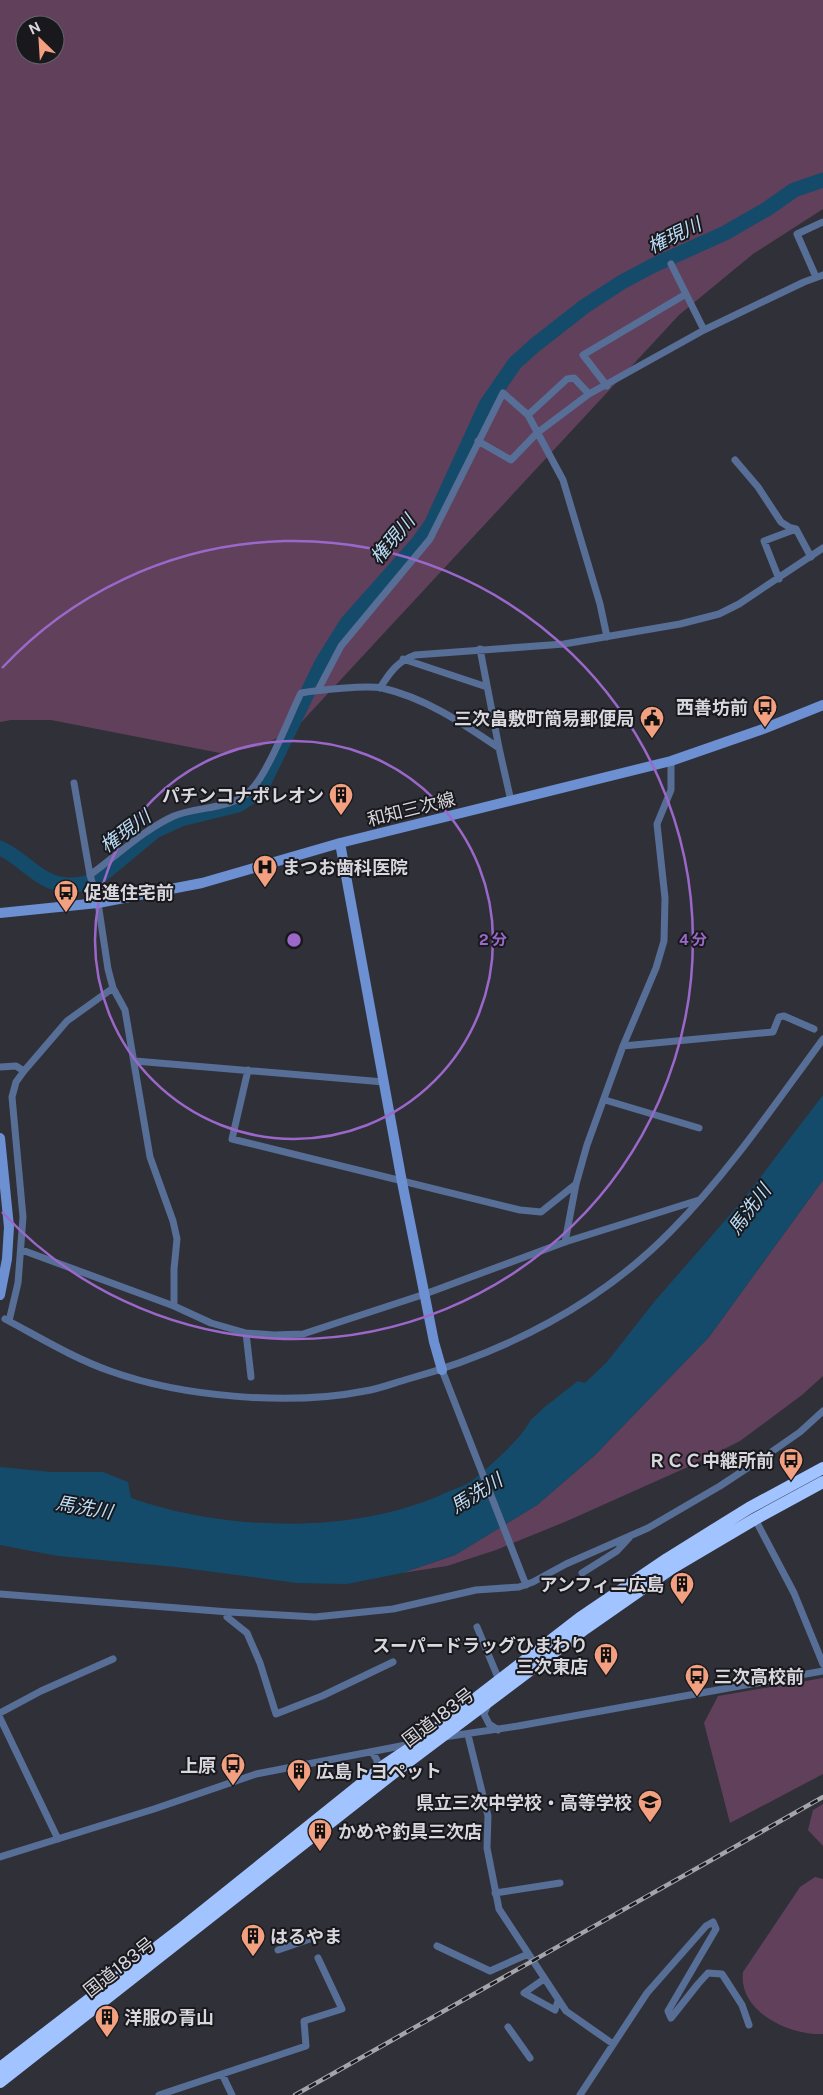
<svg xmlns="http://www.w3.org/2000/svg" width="823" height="2095" font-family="'Public Sans','Noto Sans JP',sans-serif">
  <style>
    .green { fill: #60405b; fill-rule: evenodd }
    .water { fill: #144b6a }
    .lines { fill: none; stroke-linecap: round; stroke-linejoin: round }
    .river { stroke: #144b6a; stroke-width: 15 }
    .street { stroke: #576e97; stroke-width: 7 }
    .secondary { stroke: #6c90d1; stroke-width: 10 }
    .highway { stroke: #a1c3ff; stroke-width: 12 }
    .rail-casing { stroke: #a4a4ab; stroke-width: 4.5 }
    .rail { stroke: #18181d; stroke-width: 2.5; stroke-dasharray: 8; stroke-linecap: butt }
    .ring { fill: none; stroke: #9b68ca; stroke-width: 2.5 }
    .labels { text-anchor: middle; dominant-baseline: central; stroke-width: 4; stroke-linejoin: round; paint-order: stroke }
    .poi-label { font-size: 18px; font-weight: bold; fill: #d7d7dd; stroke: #18181d; text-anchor: end }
    .street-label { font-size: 18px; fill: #d7d7dd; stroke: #18181d }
    .water-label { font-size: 19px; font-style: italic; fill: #b9dcf4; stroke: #18181d }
    .centre { fill: #9b68ca; stroke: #18181d; stroke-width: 2.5 }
    .ring-label { font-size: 15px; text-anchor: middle; font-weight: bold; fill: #9b68ca; stroke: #18181d; stroke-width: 4; stroke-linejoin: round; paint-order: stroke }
  </style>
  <rect width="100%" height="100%" fill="#303039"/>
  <path class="green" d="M 0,0 L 823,0 L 823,209 L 753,254 L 679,315 L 295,729 L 261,746 L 220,753 L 51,720 L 11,720 L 0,722 ZM 25,25 L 55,25 L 55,55 L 25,55 Z
    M 823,1180 L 823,1376 L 802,1395 L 740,1441 L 690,1466 L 567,1521 L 496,1550 L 447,1566 L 402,1573 L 455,1555 L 537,1505 L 595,1455 L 709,1337 Z
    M 823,1678 L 823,1774 L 730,1823 L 704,1723 L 718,1696 Z
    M 823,1804 L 823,1846 L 808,1830 L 813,1810 Z
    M 815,1877 L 823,1879 L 823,2034 C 790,2036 738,2012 743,1972 L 800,1887 Z"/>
  <path class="water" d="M 823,1095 L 823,1180 L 709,1337 L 595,1455 L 537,1505 L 455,1555 L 402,1573 L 347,1584 L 297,1583 L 176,1567 L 58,1556 L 0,1545 L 0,1467 L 51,1472 L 103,1472 L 128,1482 L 131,1498 C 224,1531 352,1535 443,1494 C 451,1490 462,1487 470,1482 C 482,1474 514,1444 523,1432 C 527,1427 529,1421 534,1417 C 547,1404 563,1393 578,1381 L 585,1383 L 607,1362 L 654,1302 L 743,1200 Z"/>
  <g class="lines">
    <path class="river" d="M 0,848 C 25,859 38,883 67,885 C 79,885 86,884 97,879 L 155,831 L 181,819 L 238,805 L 258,792 L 265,780 L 322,663 L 347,623 L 417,544 L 431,525 L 486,405 L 515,363 L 535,345 L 585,306 L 622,282 L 652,266 L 725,233 L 767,209 L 794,190 L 823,180"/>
    <path class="street" d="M 671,264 L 704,330
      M 816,277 L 797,234 L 823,222
      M 607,386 L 583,355 L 686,294
      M 528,415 L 567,379 L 574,378 L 589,394
      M 478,441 L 511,460 L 537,433 L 589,394 L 704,330 L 804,282 L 823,275
      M 735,460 L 758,487 L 781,522 L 789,527 L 796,529 L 811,557
      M 779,579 L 764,541 L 796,529
      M 480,649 L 499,748 L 511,801
      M 403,659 L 487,687
      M 380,688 C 390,672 398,661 415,655 L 564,644 L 680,624 L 719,614 L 739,604 L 823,548
      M 318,690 L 341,646 L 430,539 L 503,393 L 528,415 L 563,480 L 600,604 L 607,637
      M 74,783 L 90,875 L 98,903 L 108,969 L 113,988 L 125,1010 L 150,1157 L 173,1221 L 177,1239 L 174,1269 L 174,1306
      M 90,875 C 118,855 143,830 174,816 C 198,806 230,810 250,791 C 268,774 289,717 301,693 C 318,690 366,685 382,688 C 426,698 462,723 499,748
      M 623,1046 L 773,1032 L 779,1017 L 784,1016 L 814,1029
      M 135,1061 L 384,1082
      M 0,1067 L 16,1066 L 24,1071
      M 248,1070 L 232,1139 L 520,1210 L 541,1212 L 576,1184
      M 605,1100 L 699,1128
      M 565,1242 L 576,1184 L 587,1145 L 623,1046 L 656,968 L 664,941 L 665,898 L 657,824 L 671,790 L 671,761
      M 22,1250 L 174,1306 L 211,1323 L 246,1333 L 274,1335 L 303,1334 L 425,1294 L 565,1242 L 699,1200
      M 5,1319 C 39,1337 73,1358 110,1371 C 182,1397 290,1406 365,1391 C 379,1389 394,1383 408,1379 C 506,1352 600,1304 672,1230 C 729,1172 775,1104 823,1039
      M 9,1321 L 18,1283 L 23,1217 L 12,1097 L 16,1082 L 24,1071 L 67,1021 L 113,988
      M 246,1333 L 251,1377
      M 442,1370 L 526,1585
      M 754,1517 L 794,1593 L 823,1664
      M 582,1573 L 617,1551 L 629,1538
      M 0,1594 L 229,1612 L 315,1617 L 393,1609 L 476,1590 L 519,1587 L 533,1582 L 566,1564 L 648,1528 L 720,1486 L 767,1455 L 800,1432 L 823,1411
      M 227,1617 L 247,1633 L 260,1663 L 276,1714 L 322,1696 L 393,1662
      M 477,1627 L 499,1680
      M 488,1704 L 484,1714 L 489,1724 L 498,1730
      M 0,1713 L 41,1691 L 113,1659
      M 0,1718 L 58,1839
      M 468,1735 L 488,1816 L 487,1848 L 499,1909 L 566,2011 L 613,2044
      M 444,1737 L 518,1726 L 823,1671
      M 372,1752 L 377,1760 L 377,1771
      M 0,1857 L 154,1809 L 256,1774 L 411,1744
      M 495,1893 L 560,1883
      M 437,1946 L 490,1971 L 528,1954
      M 278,1950 L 310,1939
      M 544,1979 L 524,1993 L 555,2010 L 558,2001
      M 508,2027 L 530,2058
      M 222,2074 L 232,2095
      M 159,2095 L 306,2046 L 304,2021 L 342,2009 L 318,1958
      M 580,2095 L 647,1993 L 706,1926 L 713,1922 L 716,1929 L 668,2011 L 671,2018 L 698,1984 L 708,1973 L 722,1974 L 742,2005 L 749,2025"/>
    <path class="secondary" d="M 340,843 L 402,1182 L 434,1342 L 442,1370
      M 0,913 L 98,903 L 202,883 L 340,843 L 671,761 L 763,729 L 823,705
      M 0,1138 L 9,1227 L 7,1259 L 0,1295"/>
    <path class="highway" d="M 0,2068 L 182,1928 L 385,1765 L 418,1743 L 580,1618 L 667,1559 L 749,1508 L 823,1468
      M 0,2082 L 392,1774 L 586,1628 L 672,1568 L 755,1519 L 823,1482"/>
    <defs>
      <path id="rail" d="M 295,2095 L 823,1797"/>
    </defs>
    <use href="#rail" class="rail-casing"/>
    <use href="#rail" class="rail"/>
  </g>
  <g class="ring">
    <circle cx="294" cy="940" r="199"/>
    <path d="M2 668A399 399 0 1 1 2 1212"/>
  </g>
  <defs>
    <symbol id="bus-pin" viewBox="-11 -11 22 30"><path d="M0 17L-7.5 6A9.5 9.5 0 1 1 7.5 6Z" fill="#f2a080" stroke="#18181d"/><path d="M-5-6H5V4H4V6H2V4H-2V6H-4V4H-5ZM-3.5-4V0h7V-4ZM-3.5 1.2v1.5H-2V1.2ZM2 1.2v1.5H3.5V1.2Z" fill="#111"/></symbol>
    <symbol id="civic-pin" viewBox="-11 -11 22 30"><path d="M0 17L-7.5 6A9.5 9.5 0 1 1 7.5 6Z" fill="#f2a080" stroke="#18181d"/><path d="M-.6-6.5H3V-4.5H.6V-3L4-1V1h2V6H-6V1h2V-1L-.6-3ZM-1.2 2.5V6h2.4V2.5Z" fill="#111"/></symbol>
    <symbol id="building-pin" viewBox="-11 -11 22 30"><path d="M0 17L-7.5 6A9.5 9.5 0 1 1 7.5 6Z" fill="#f2a080" stroke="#18181d"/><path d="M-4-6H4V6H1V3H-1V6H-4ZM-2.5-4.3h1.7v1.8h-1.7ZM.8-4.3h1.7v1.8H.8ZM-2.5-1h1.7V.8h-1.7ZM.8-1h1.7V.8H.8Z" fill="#111"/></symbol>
    <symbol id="hospital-pin" viewBox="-11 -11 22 30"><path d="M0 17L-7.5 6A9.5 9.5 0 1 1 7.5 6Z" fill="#f2a080" stroke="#18181d"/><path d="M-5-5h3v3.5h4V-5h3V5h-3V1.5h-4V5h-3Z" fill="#111"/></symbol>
    <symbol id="school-pin" viewBox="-11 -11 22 30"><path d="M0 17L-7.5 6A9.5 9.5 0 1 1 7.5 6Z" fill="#f2a080" stroke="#18181d"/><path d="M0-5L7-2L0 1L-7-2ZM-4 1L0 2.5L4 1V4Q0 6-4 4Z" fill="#111"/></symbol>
  </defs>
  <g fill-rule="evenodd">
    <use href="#bus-pin" x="751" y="693" width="28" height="38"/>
    <use href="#civic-pin" x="638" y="704" width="28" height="38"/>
    <use href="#building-pin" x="327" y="781" width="28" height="38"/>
    <use href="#hospital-pin" x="251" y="853" width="28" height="38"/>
    <use href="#bus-pin" x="52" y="878" width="28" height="38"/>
    <use href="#bus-pin" x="777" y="1446" width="28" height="38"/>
    <use href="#building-pin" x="668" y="1570" width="28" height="38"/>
    <use href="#building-pin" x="592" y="1641" width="28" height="38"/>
    <use href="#bus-pin" x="683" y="1662" width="28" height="38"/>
    <use href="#bus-pin" x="219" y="1751" width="28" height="38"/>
    <use href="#building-pin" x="285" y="1757" width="28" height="38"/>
    <use href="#school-pin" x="636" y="1788" width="28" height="38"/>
    <use href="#building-pin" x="306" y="1817" width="28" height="38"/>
    <use href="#building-pin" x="239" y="1922" width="28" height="38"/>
    <use href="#building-pin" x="93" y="2003" width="28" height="38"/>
  </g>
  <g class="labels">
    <g class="poi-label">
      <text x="748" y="707">西善坊前</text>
      <text x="634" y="718">三次畠敷町簡易郵便局</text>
      <text x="324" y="795">パチンコナポレオン</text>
      <text x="282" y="867" text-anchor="start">まつお歯科医院</text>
      <text x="84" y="892" text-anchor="start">促進住宅前</text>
      <text x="774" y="1460">ＲＣＣ中継所前</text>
      <text x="664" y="1584">アンフィニ広島</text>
      <text x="588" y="1645">スーパードラッグひまわり<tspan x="588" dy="21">三次東店</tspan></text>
      <text x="714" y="1676" text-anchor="start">三次高校前</text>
      <text x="216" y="1765">上原</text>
      <text x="316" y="1771" text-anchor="start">広島トヨペット</text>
      <text x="632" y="1802">県立三次中学校・高等学校</text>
      <text x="338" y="1831" text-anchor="start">かめや釣具三次店</text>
      <text x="270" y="1936" text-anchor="start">はるやま</text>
      <text x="124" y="2017" text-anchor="start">洋服の青山</text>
    </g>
    <g class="street-label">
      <text transform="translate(411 809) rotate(-14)">和知三次線</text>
      <text transform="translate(438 1717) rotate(-37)">国道183号</text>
      <text transform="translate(119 1967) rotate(-38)">国道183号</text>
    </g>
    <g class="water-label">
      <text transform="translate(674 235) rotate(-26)">権現川</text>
      <text transform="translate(392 539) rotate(-50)">権現川</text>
      <text transform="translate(125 831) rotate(-36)">権現川</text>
      <text transform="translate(749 1209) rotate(-53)">馬洗川</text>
      <text transform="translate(476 1493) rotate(-32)">馬洗川</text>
      <text transform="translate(84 1507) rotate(10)">馬洗川</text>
    </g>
  </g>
  <circle cx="294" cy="940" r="8" class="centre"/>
  <g class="ring-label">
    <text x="493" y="945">2 分</text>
    <text x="693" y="945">4 分</text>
  </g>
  <g transform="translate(40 40) rotate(335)"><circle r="24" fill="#18181d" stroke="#64646a"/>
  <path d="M0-4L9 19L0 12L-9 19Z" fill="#f2a080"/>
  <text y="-8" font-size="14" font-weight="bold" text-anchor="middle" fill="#d7d7dd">N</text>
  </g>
</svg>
